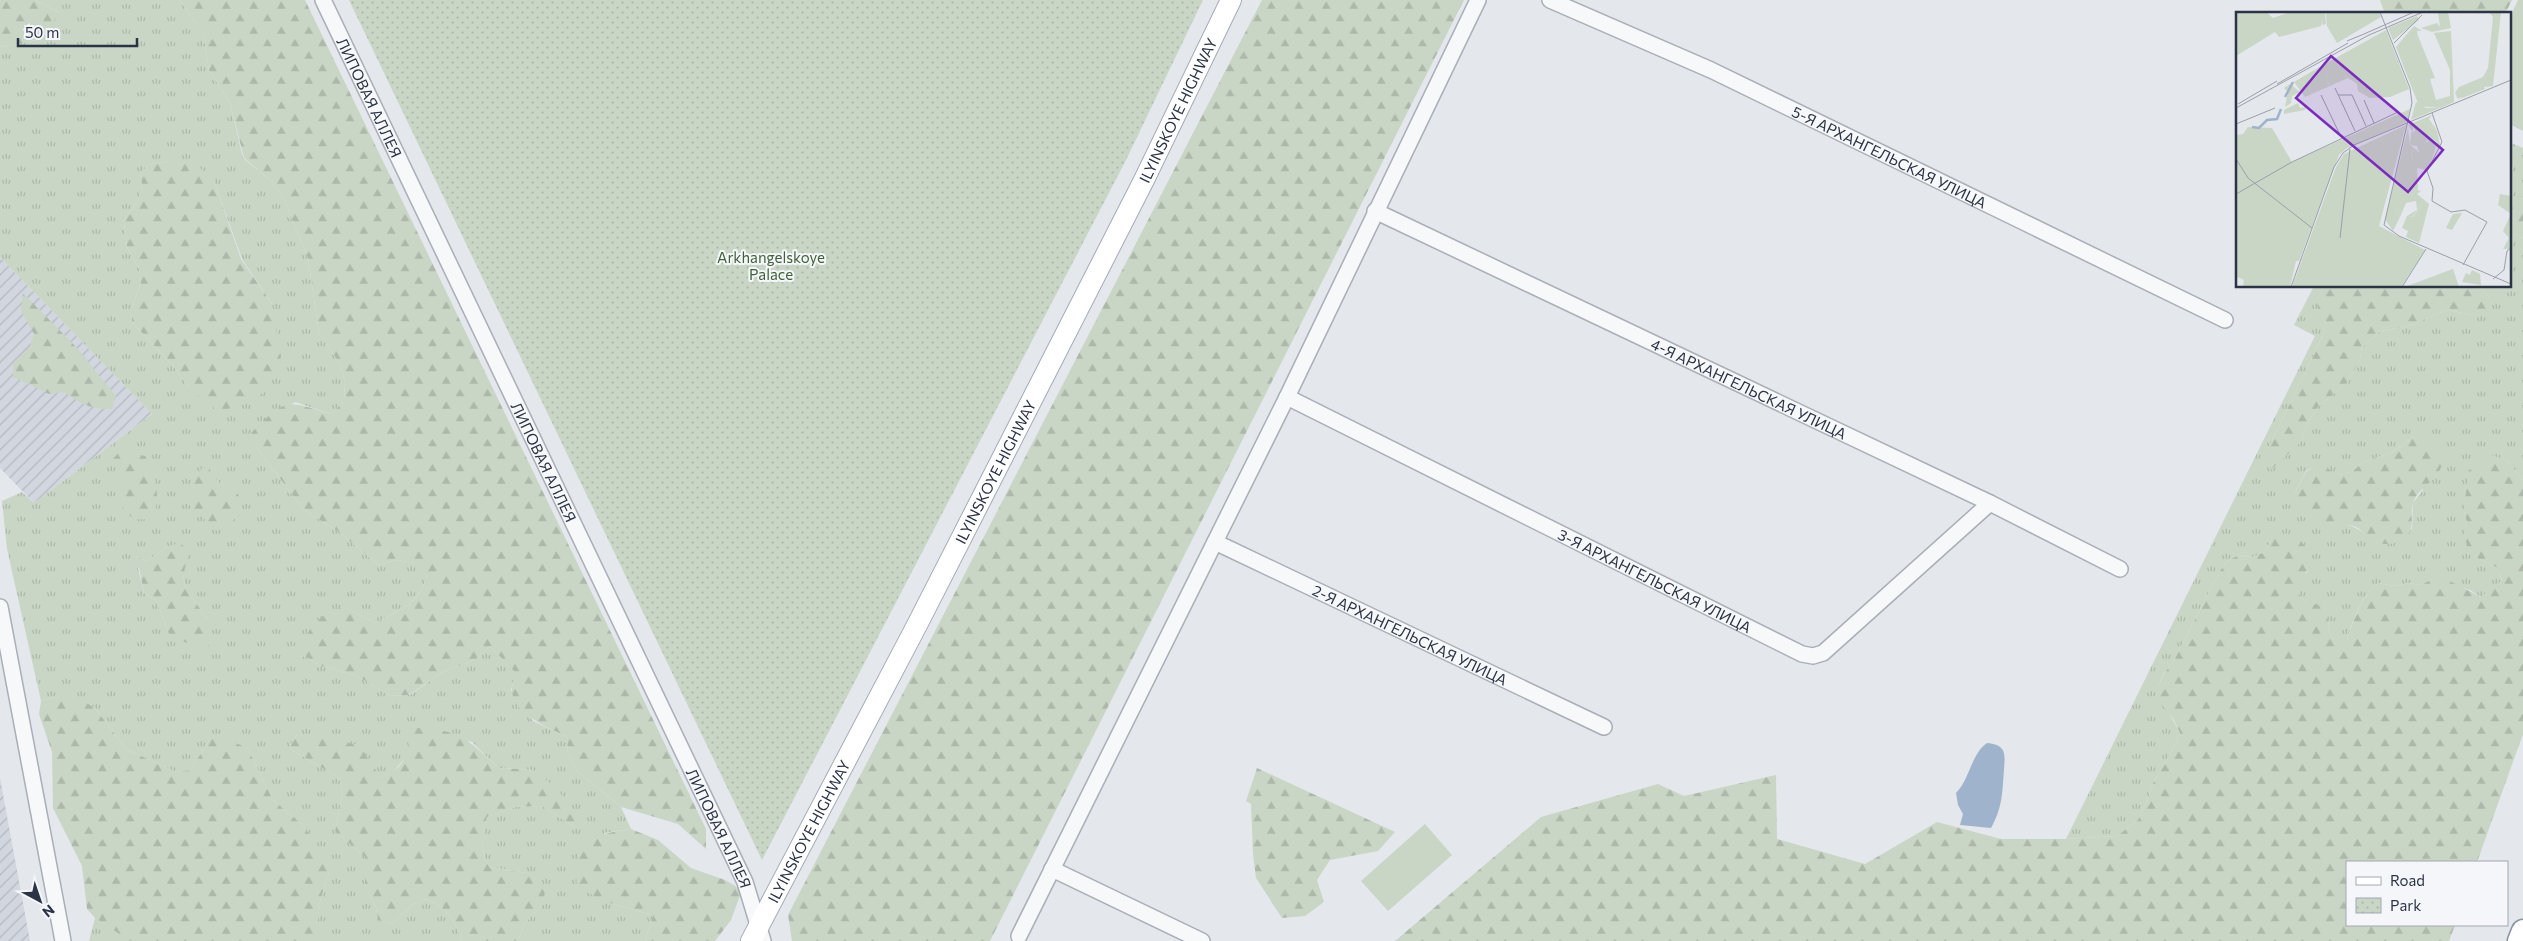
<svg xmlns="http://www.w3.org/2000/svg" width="2523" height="941" font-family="Commissioner,sans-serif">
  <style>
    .industrial { fill: url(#industrial-furrows) }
    .grass { fill: url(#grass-tufts); fill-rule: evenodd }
    .forest { fill: url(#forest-firs) }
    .park { fill: url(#park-dots) }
    .garden { fill: #c9d6c5 }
    .water { fill: #9fb4cc }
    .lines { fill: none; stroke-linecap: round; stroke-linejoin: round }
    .minor-casing { stroke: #a9aeb7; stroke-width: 18 }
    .major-casing { stroke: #a3abb8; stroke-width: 22 }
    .highway-casing { stroke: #8b94a3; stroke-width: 25 }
    .minor { stroke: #f7f8fa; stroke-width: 15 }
    .major { stroke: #fff; stroke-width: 20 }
    .highway { stroke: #fff; stroke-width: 22 }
    .labels { text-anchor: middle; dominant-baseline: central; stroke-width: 4; stroke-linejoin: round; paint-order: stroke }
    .street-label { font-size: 15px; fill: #2b3445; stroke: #f4f6f9 }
    .park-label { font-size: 15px; fill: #3f6138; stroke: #f4f6f9 }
    .inset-river { fill: none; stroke: #9fb4cc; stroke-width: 2.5 }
    .inset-road { fill: none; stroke: #9a9fa9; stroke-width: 1 }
    .view { fill: #7b2cbf; fill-opacity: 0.15; stroke: #7b2cbf; stroke-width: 2.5 }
    .inset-edge { fill: none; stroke: #2b3445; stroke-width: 2.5 }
  </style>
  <defs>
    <pattern id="industrial-furrows" width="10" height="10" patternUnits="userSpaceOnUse" patternTransform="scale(1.25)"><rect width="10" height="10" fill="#d2d6de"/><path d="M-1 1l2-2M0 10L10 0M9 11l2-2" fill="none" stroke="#b4b8c0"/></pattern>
    <pattern id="grass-tufts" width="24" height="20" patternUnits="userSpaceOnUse" patternTransform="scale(1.25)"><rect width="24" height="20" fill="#c9d6c5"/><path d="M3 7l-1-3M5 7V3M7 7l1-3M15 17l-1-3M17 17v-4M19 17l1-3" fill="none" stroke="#adb8ab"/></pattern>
    <pattern id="forest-firs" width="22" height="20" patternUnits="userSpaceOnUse" patternTransform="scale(1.25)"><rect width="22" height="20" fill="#c9d6c5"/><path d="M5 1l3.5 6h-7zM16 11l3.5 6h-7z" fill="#adb8ab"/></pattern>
    <pattern id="park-dots" width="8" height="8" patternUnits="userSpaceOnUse" patternTransform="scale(1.25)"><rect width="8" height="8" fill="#c9d6c5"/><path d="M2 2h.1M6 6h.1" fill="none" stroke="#adb8ab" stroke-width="1.8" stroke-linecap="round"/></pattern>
  </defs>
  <rect width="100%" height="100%" fill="#e4e7ec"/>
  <path class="industrial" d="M 0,257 L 152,414 L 34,503 L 0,468 Z
    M 0,778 L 30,941 L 0,941 Z"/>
  <path class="grass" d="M 35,0 L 179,0 L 203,32 L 209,70 L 230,103 L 243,158 L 271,181 L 282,195 L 308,258 L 319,333 L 340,364 L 345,382 L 344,401 L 331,414 L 295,402 L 252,433 L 259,451 L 304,510 L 336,530 L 379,565 L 397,560 L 416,563 L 427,577 C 417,605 401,609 376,623 L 344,607 L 299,657 L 305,656 L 321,666 L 357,676 L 390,696 L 410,695 L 441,673 L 476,659 L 490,646 L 516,672 L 511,690 L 533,721 L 567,737 L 568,755 L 577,771 L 621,807 L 631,829 L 604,833 L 613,904 L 653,915 L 645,941 L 518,941 L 524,924 L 543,904 L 527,873 L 489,867 C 480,851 482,834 487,817 L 515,807 L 542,806 L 575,827 L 533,770 L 498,768 L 471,741 L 408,755 L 392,773 L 380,777 L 297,735 L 290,745 L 292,750 L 339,778 L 343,791 L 335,831 L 365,857 L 365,884 L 376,907 L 378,920 L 392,924 L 413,904 L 426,899 C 446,907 456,921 462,941 L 318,941 L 318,908 L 329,872 L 304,826 L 273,800 L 248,749 L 211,738 L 190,770 L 176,772 L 126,749 L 95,708 L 56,697 L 41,701 L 7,549 L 2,501 L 22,492 L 34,503 L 152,414 L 0,257 L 0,47 L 36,40 L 58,12 ZM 168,161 L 214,181 L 242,259 L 272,304 L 189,388 L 175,368 L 132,322 L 132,308 L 141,282 L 139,269 L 127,247 L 124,221 C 136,203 146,195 140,173 L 149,165 ZM 168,546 L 183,576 L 186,589 L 208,620 L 170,637 L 156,600 L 144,593 L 135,556 L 147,561 Z
    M 2509,142 L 2523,148 L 2523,196 L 2509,196 Z
    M 2509,231 L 2523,238 L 2523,480 L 2505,459 L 2464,511 L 2467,522 L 2465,535 L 2475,557 L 2498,568 L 2502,581 L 2481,597 L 2470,590 L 2432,579 L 2421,585 L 2408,583 L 2394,586 L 2378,583 C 2361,597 2353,619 2347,640 L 2334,640 L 2328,629 L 2329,617 L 2307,604 L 2298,593 L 2301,581 L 2308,571 L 2271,540 L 2265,552 L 2253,557 L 2239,555 L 2227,561 L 2220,571 L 2172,664 C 2145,689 2168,707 2180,733 L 2168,759 L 2153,783 L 2149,796 L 2138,820 L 2117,836 L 2066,839 L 2315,336 L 2294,325 L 2314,286 L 2325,286 L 2317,299 L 2319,311 L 2326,323 L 2323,335 L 2268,449 L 2300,443 L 2310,419 L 2318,407 L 2348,382 L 2360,359 L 2362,347 L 2381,331 L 2408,326 L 2447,310 L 2473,315 L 2489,297 L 2480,286 L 2509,286 ZM 2414,436 L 2423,490 L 2413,503 L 2412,529 L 2368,537 C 2353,522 2341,524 2321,524 L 2295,492 L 2306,471 L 2317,465 L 2341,475 L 2353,471 L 2363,462 L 2393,452 Z
    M 95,918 L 129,939 L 130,941 L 89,941 Z"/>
  <path class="forest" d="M 0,0 L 35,0 L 58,12 C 45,44 32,41 0,47 Z
    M 179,0 L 305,0 L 706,829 L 706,849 L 678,824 L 621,807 L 577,771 L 568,755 L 567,737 C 549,728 510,713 512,688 C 512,683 514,677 515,672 L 490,646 L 476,659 L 441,673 L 409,695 L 390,696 L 357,676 L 321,666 L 305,656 L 299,657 C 307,630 315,615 344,607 L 376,623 C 400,610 418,604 427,577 L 415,563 L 397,560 L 379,565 L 336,530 L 304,510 L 259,451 L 251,433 C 288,397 284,400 331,414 L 344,401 L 345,382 L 340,364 L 319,333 L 308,258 L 282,195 L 271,181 L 244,158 L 230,103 L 209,70 L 203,32 Z
    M 1262,0 L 1464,0 L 990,941 L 792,941 L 788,915 Z
    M 2380,0 L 2512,0 L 2505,14 L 2385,14 Z
    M 168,161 L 195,163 L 214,181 L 241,259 L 272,304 L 281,357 L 264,391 L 255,400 L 219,412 L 189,388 L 175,368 L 132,322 L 132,308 L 141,282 L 139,269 L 127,247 L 124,221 C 136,203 146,195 140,173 L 149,165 Z
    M 2509,196 L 2523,196 L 2523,238 L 2509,231 Z
    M 2325,286 L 2480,286 L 2489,297 L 2485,312 L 2473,315 L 2447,310 L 2408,326 L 2381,331 L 2362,347 L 2360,359 L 2348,382 L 2318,407 L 2310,419 L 2300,443 L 2271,470 L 2268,449 L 2323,335 L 2326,323 L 2318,311 L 2317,299 Z
    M 23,293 L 76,347 L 116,396 L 112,409 C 91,410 80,403 64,392 L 49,394 L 13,377 L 13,364 L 30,347 L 34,334 L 21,311 Z
    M 2414,436 L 2427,436 L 2444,457 C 2440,483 2418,485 2413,504 C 2409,517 2417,530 2403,539 C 2392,547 2377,545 2367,537 C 2363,534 2361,529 2356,527 C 2345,523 2332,527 2321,524 C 2309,520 2299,503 2295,492 L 2306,472 L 2317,464 L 2341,475 L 2353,471 L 2363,462 L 2393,452 Z
    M 121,450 L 145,456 C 156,472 161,499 153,518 C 135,521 130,520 121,504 L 126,492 L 113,459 Z
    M 2490,455 L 2505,459 L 2523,480 L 2523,734 L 2477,862 L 2347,862 L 2347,925 L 2455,925 L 2449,941 L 1395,941 L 1541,817 L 1658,784 L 1684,796 L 1776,775 L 1777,839 L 1865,864 L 1937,822 L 2001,839 L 2066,839 L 2117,836 L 2138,820 L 2149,796 L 2153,783 L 2168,759 L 2180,733 L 2174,720 L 2157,699 C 2159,683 2161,675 2172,664 L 2220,571 L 2227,561 L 2239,555 L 2253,557 L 2265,552 L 2271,540 C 2291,531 2303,538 2312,558 L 2298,593 L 2307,604 L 2320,605 L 2329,617 L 2328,629 L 2334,640 L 2347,640 C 2354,619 2361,597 2378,583 L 2394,586 L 2408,583 L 2421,585 L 2432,579 L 2446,579 L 2481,597 L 2502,580 L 2498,568 L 2475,557 L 2467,548 L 2465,535 L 2467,522 L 2464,511 L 2468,471 Z
    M 202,468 L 209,468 C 216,481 222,487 236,491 L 242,502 L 239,516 L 217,531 L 188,504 L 194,480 Z
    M 180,543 L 189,551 L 183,576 L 186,589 L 208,620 L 209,647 L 196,646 L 170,637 L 156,600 L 144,593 L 139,568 L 128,561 L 135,556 L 147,561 L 168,546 Z
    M 56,697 L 83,701 L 95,708 L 126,749 L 176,772 L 190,770 L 211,738 L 225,737 L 248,749 L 273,800 L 304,826 L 326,860 L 329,872 L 318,908 L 318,941 L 130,941 L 95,918 L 87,909 L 82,866 L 53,808 L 52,752 L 39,714 L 41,701 Z
    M 410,727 C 459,731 462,733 498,768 L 533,770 L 554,786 L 577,814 L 575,827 L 542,806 L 515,807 L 487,817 C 482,834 480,851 489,867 L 527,873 L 545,891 L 543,904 L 524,924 L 518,941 L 462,941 C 456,921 446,907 426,899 L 413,904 L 392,924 L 378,920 L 376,907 L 365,884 L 365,857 L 335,831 L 343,791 L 339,778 L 292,750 L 290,745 L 297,735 L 360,745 L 380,777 C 408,768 408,752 410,727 Z
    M 1257,768 L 1395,832 L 1378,851 L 1330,860 L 1317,880 L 1324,902 L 1305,916 L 1282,918 L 1256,878 L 1253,854 L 1251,804 L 1246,801 Z
    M 631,829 L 658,840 L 691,868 L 725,880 L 742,890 L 731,920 L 715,941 L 645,941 L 653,915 L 613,904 L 577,888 C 573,841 589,835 631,829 Z"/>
  <path class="park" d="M 349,0 L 1203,0 L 1126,160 L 762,860 Z"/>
  <path class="garden" d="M 2518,0 L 2523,0 L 2523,131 L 2509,124 L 2509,19 Z
    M 1425,824 L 1452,855 L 1388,911 L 1361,881 Z"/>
  <path class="water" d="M 1987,743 C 2007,745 2005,754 2004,770 C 2002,793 2003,806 1991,828 L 1960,825 L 1963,814 L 1958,805 L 1956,793 C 1970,779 1971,754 1987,743 Z"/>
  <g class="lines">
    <defs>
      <g id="minor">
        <path id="s1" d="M 323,0 L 745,882 L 763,941"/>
        <path id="s2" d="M 1550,0 L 1711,70 L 2225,320"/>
        <path id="s3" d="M 1375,211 L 1990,503 L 2120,569"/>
        <path id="s4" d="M 1287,397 L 1802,654 L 1813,656 L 1823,653 L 1990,503"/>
        <path id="s5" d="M 1215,542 L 1604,727"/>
        <path d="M 0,607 L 63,941"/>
        <path d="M 1052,869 L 1202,941"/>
        <path d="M 1019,936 L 1287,397 L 1478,0"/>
      </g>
      <g id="major">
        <path id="s6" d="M 751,941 L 917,625 L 1144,180 L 1231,0"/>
      </g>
      <path id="highway" d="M 2519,941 L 2523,931"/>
    </defs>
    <use href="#minor" class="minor-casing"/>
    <use href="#major" class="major-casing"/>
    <use href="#highway" class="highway-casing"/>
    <use href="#minor" class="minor"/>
    <use href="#major" class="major"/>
    <use href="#highway" class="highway"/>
  </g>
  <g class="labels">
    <g class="street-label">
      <text stroke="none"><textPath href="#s1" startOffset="108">ЛИПОВАЯ АЛЛЕЯ</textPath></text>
      <text stroke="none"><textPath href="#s6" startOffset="934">ILYINSKOYE HIGHWAY</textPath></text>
      <text stroke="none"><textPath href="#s2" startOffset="374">5-Я АРХАНГЕЛЬСКАЯ УЛИЦА</textPath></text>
      <text stroke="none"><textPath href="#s3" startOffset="414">4-Я АРХАНГЕЛЬСКАЯ УЛИЦА</textPath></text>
      <text stroke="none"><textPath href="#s1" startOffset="512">ЛИПОВАЯ АЛЛЕЯ</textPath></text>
      <text stroke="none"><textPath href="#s6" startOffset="529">ILYINSKOYE HIGHWAY</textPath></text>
      <text stroke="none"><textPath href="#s4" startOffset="411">3-Я АРХАНГЕЛЬСКАЯ УЛИЦА</textPath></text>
      <text stroke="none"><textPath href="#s5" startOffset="216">2-Я АРХАНГЕЛЬСКАЯ УЛИЦА</textPath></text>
      <text stroke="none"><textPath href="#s1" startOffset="918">ЛИПОВАЯ АЛЛЕЯ</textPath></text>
      <text stroke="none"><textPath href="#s6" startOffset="124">ILYINSKOYE HIGHWAY</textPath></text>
    </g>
    <g class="park-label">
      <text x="771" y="257">Arkhangelskoye<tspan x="771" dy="17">Palace</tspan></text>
    </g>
  </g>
  <g transform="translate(2236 12)">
    <rect width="275" height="275" fill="#e4e7ec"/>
    <path d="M 202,0 L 212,0 L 215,16 L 196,20 L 185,16 L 201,11 L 204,15 ZM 253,0 L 265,0 L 257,74 L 241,76 L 222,87 L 219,81 L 223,75 L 247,65 L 252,56 L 257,5 ZM 181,4 L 183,8 L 157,28 L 152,16 ZM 178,14 L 186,19 L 181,19 L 182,24 L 199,66 L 194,67 L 200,88 L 214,84 L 214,58 L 198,21 L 215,19 L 218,90 L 204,96 L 183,94 L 160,35 ZM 80,57 L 78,67 L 84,61 L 92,65 L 90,70 L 93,72 L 108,64 L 112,66 L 69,85 L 58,70 ZM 188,109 L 201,119 L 204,133 L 202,136 L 200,129 L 195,126 L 190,129 L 196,147 L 191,158 L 181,156 L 182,178 L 178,177 L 176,184 L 184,189 L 184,195 L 176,205 L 171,204 L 181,198 L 180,189 L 170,191 L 164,205 L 161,199 L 173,186 L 174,179 L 170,186 L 161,190 L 161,176 L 171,150 L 177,150 L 175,138 L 183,140 L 181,134 L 174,133 L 175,121 L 179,119 L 177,115 Z" fill="#c9d6c5"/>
    <path d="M 0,0 L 30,0 L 37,6 L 54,0 L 89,0 L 90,12 L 86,13 L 87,6 L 85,14 L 43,25 L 39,20 L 0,44 ZM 90,0 L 143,0 L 145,5 L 101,31 L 91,14 ZM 150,18 L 173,77 L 154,85 L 134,86 L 122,79 L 121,72 L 109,64 L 94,72 L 90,70 L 92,64 L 88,65 L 84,61 L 78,66 L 80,57 ZM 245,71 L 249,77 L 226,86 L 224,84 ZM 54,72 L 64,80 L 56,84 L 55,91 L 49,95 L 52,80 L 48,76 ZM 180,90 L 190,96 L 204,96 L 175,108 ZM 174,97 L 171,110 L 111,136 L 103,143 L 63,249 L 60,249 L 54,275 L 7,275 L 8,266 L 0,265 L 1,123 L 7,122 L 12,115 L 36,116 L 56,150 ZM 196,103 L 193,107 L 200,117 L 204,129 L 201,119 L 188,109 L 177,115 L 177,121 L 172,113 ZM 172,116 L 174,133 L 183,140 L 175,138 L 177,151 L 171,151 L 161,176 L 161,189 L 170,186 L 170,177 L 174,179 L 173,188 L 161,199 L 164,205 L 157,219 L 149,207 ZM 193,126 L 201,131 L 196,147 L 189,137 ZM 177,177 L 185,179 L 181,182 L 193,192 L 183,231 L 170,225 L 172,219 L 166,216 L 171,204 L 177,205 L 184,195 L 183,189 L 176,185 ZM 226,201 L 216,218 L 210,216 L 217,202 ZM 217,257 L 223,275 L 169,275 L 214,258 Z" fill="#c9d6c5"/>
    <path d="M 170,113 L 143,214 L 189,238 L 165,275 L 56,275 L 100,155 L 108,142 ZM 17,172 L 72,215 L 64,237 L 54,237 L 47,256 L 56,259 L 51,273 L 10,269 L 0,264 L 0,184 Z" fill="#c9d6c5"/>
    <path d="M 62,91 L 64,96 L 70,95 L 69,98 L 48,102 L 48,98 ZM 264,182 L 275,184 L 275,237 L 267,237 L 273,226 L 267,219 L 275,202 L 262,193 ZM 236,258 L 244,262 L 245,273 L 226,270 L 230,261 L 234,263 Z" fill="#c9d6c5"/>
    <path class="inset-river" d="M 49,85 L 57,70M 16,115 L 23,116 L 31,108 L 41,107 L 45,97"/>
    <path class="inset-road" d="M 144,0 L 174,76 L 176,91 L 148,213 L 163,224 L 275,272M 128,22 L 178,0M 111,29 L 128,22M 158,31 L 186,3M 41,72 L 112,31M 99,76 L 119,119M 85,83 L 105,125M 102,83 L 116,83 L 130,114M 128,88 L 138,111M 2,92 L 41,69M 0,96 L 133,23 L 187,0M 196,101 L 206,130 L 191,159 L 197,176 L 196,189 L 215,200 L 229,198 L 251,210 L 227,253M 0,112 L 39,96M 0,147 L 12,166 L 76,216M 0,182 L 56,150 L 162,100M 104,226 L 114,137M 257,267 L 268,258 L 271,239 L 275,236M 55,275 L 98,155 L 107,141 L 118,133 L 275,68M 166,275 L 190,237"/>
    <path class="view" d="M 95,44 L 207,138 L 172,180 L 60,86 Z"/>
    <rect width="275" height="275" class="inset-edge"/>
  </g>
  <rect x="2346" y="861" width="162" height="65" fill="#f4f6f9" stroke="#a4a8b1"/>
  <rect x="2356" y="877" width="25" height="8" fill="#ffffff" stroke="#a4a8b1"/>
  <text x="2390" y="886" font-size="15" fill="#2b3445">Road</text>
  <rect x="2356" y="898" width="25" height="15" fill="url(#park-dots)" stroke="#a4a8b1"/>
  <text x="2390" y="911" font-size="15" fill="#2b3445">Park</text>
  <g transform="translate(40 901) rotate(140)" stroke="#f4f6f9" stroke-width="4" paint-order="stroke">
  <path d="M0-4L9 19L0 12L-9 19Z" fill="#2b3445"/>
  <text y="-8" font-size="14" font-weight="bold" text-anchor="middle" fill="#2b3445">N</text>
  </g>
  <path d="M18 38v8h119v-8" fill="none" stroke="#2b3445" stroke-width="2.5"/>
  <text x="25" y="38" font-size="15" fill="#2b3445" stroke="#f4f6f9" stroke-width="4" paint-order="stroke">50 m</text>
</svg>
